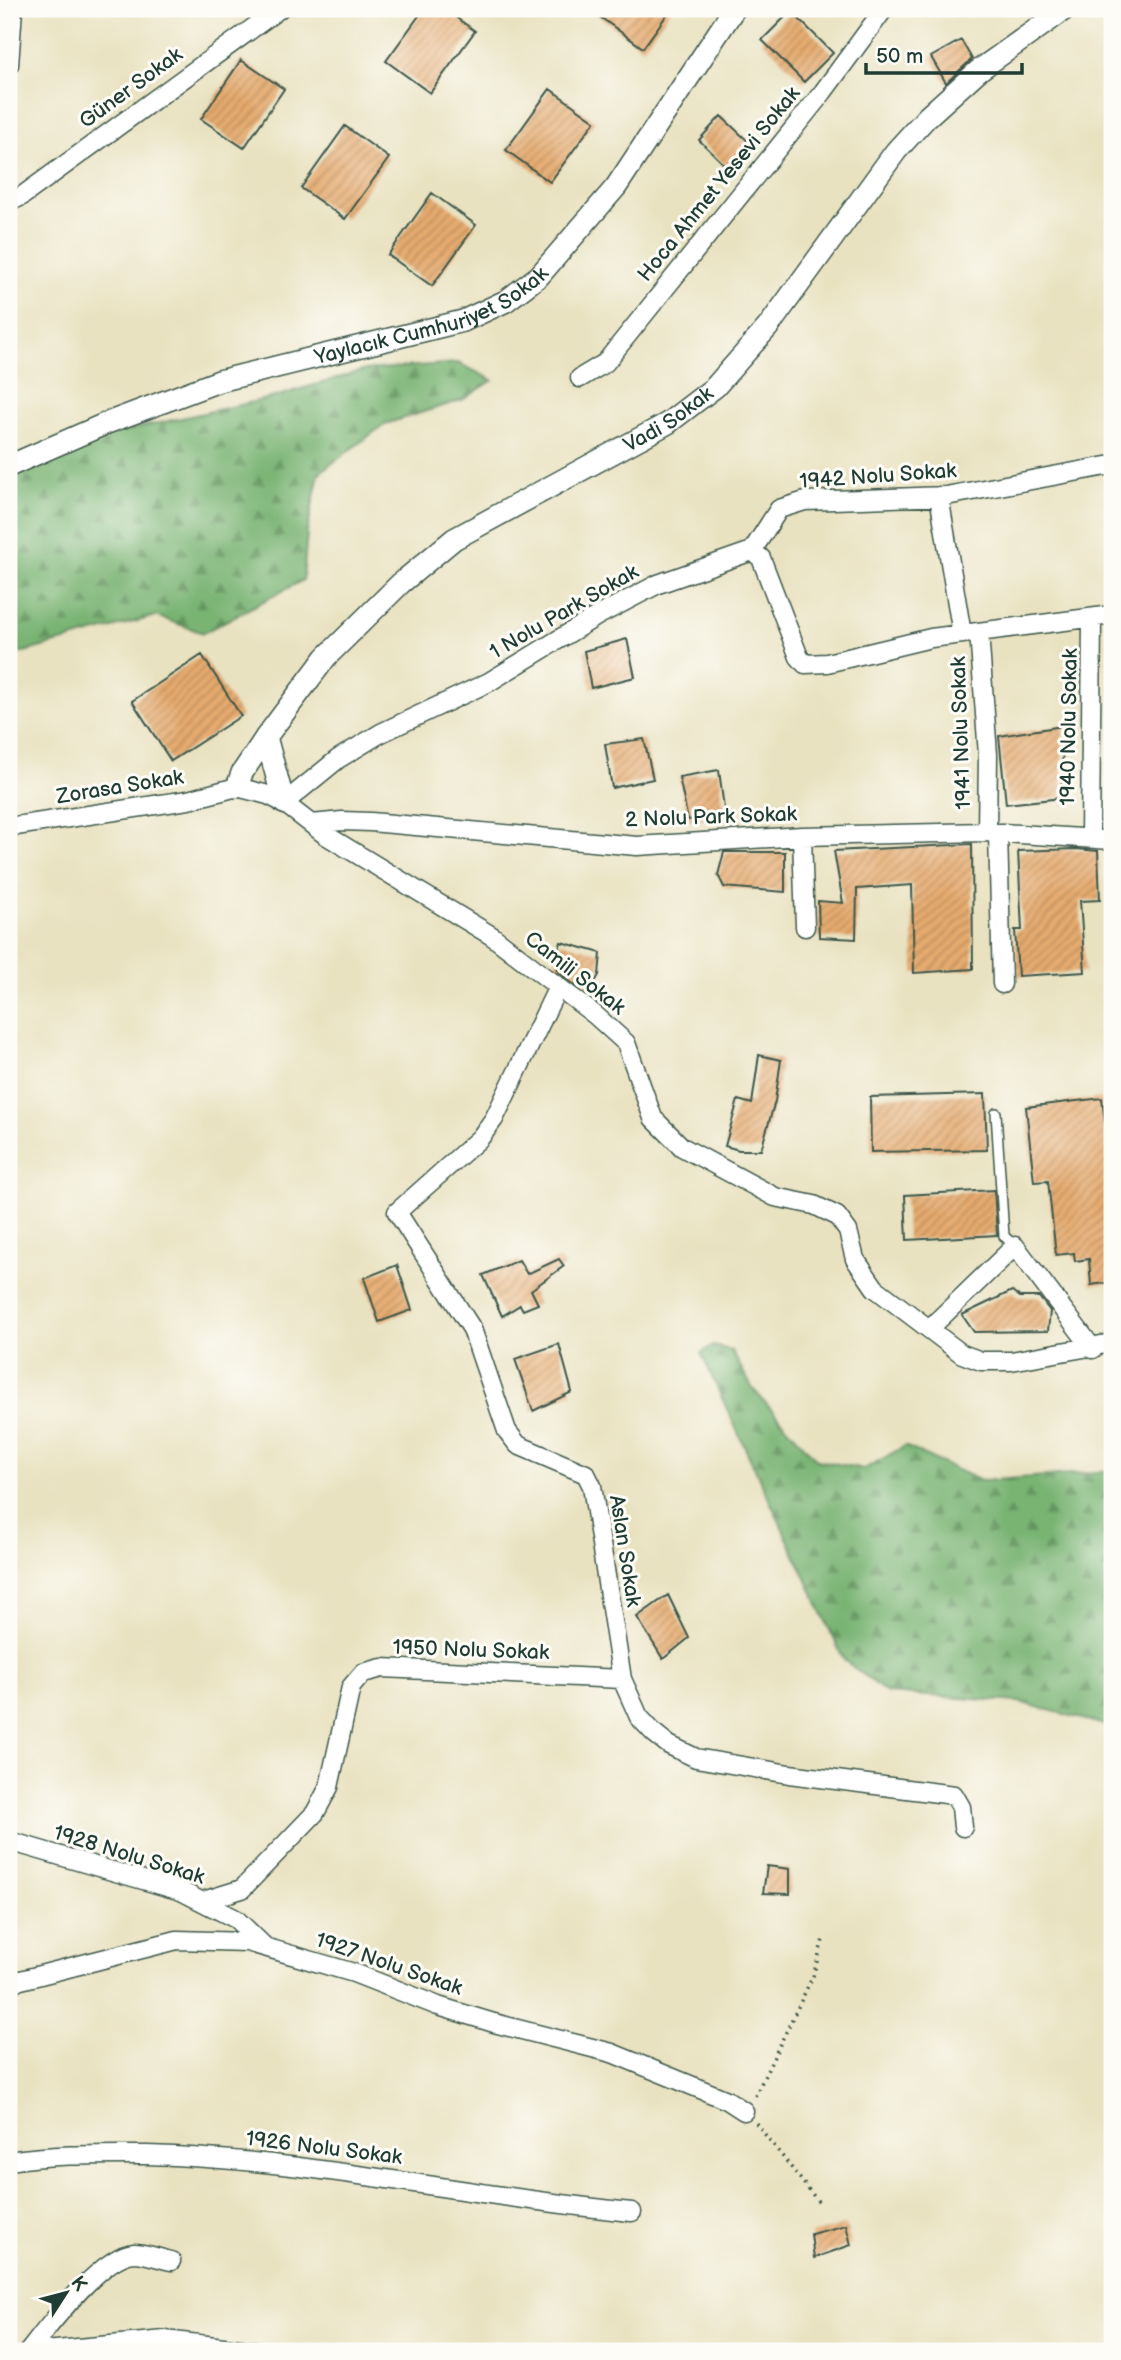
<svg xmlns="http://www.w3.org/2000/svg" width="1121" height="2360" font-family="'Balsamiq Sans',sans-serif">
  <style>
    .forest { fill: url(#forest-firs); stroke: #4c7854; stroke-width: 2 }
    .building { fill: url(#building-hatch) }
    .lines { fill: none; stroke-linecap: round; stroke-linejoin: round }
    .service-casing { stroke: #3d5649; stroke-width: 12 }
    .minor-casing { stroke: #3d5649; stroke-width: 21 }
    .tertiary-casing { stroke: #3d5649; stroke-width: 24 }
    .path { stroke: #3d5649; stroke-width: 3.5; stroke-dasharray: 2 5; stroke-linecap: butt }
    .service { stroke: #fff; stroke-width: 9 }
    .minor { stroke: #fff; stroke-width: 18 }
    .tertiary { stroke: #fff; stroke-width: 21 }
    .labels { text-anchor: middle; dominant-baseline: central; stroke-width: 6; stroke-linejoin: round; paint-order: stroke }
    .street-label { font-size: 21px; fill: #1f3d34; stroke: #fdfcf7 }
  </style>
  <defs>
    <pattern id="forest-firs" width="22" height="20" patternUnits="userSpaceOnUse" patternTransform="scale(1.75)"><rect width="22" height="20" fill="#79b473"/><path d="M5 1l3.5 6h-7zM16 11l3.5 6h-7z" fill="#63945f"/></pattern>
    <pattern id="building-hatch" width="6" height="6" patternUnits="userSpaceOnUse" patternTransform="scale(1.75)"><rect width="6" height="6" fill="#e6aa6e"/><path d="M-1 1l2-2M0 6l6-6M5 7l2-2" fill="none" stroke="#ba8c5b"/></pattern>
  </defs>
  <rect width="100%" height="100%" fill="#fdfcf7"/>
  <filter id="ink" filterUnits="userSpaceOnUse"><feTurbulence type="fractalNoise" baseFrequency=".0143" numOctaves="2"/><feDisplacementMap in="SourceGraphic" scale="14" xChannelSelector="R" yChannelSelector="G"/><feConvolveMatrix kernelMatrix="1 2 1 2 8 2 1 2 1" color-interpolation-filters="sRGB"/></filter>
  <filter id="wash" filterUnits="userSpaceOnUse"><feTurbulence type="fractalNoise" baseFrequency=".00686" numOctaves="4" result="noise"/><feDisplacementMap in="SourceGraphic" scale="28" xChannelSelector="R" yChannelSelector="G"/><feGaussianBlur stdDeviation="1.57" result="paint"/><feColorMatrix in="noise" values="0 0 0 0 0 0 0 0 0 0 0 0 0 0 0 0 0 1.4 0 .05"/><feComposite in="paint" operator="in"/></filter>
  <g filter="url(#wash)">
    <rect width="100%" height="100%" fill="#e9e2c1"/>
    <path class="forest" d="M 458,363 L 493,380 L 462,400 L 385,424 L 319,473 L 307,532 L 303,580 L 203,633 L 156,616 L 9,656 L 9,461 L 21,454 L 271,398 L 365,370 Z
      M 712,1346 L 731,1350 L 753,1389 L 817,1460 L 864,1469 L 905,1446 L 981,1481 L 1112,1471 L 1112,1727 L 1019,1702 L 887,1693 L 844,1660 L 701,1353 Z"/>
    <g id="blocks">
      <path class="building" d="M 424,9 L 444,9 L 475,31 L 430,93 L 386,61 Z
        M 589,9 L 671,9 L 643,48 Z
        M 791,11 L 833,53 L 804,82 L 762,40 Z
        M 961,40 L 972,59 L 946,83 L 931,57 Z
        M 241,60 L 284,89 L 244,148 L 201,119 Z
        M 550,89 L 595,121 L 550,182 L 506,150 Z
        M 721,116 L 751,144 L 728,168 L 699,140 Z
        M 345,126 L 389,158 L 345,219 L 301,188 Z
        M 432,193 L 476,225 L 432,286 L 388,255 Z
        M 627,639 L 635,677 L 591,688 L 584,651 Z
        M 202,655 L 241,716 L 171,761 L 132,701 Z
        M 1063,726 L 1062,798 L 1006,804 L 999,736 Z
        M 644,739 L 653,779 L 612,788 L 605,744 Z
        M 719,770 L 725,816 L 688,820 L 679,777 Z
        M 972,844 L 973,969 L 914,973 L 912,885 L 857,889 L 856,939 L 819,937 L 818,901 L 843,903 L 834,851 Z
        M 1076,849 L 1098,851 L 1100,900 L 1080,901 L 1085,972 L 1018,976 L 1015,930 L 1022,930 L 1018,851 Z
        M 724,852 L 785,852 L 785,892 L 724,887 L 718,875 Z
        M 561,942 L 601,953 L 599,975 L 591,989 L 577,987 L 558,972 L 556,960 Z
        M 759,1055 L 781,1060 L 775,1101 L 761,1150 L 739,1150 L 725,1146 L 738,1100 L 752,1104 Z
        M 985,1094 L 987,1150 L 871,1152 L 870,1097 Z
        M 1102,1098 L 1111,1174 L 1106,1174 L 1112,1223 L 1112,1282 L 1091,1285 L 1089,1259 L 1075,1261 L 1074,1253 L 1056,1255 L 1048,1181 L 1034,1182 L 1026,1107 Z
        M 994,1190 L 997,1235 L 907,1240 L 905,1195 Z
        M 559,1259 L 564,1266 L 531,1290 L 538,1304 L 523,1310 L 520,1305 L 502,1316 L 483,1275 L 519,1260 L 527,1274 Z
        M 397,1265 L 412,1310 L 379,1322 L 364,1278 Z
        M 1012,1291 L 1020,1297 L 1039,1297 L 1050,1311 L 1048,1331 L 974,1332 L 962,1315 Z
        M 559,1344 L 572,1392 L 533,1411 L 515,1359 Z
        M 668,1595 L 689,1638 L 663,1659 L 637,1617 Z
        M 767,1866 L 790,1869 L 790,1894 L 763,1893 Z
        M 846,2225 L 851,2245 L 814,2258 L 811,2234 Z"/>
    </g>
  </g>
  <g filter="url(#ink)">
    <use href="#blocks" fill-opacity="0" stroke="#3d5649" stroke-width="2"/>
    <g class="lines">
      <defs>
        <path id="service" d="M 996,1113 L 1004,1236 L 1015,1246"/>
        <path id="minor" d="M 9,65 L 13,9
          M 9,202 L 22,196 L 279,9
          M 580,378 L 605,363 L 823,92 L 884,9
          M 939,496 L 962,634
          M 752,551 L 779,509 L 805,501 L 946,496 L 1112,465
          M 979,632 L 988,755 L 987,832
          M 284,803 L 338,759 L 381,733 L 489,682 L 597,616 L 658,584 L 752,551 L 761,558 L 799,657 L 805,664 L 827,663 L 931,638 L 1112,615
          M 312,824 L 342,821 L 371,822 L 637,846 L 802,836 L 987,832 L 1112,840
          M 9,827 L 188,800 L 237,787 L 268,795 L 284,803 L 324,834 L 492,936 L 595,1015 L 626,1043 L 653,1118 L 682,1147 L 775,1197 L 814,1205 L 837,1216 L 848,1231 L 855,1259 L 875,1288 L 962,1354 L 981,1361 L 1011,1361 L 1112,1343
          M 998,833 L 1002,984
          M 802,836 L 805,927
          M 1090,838 L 1092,618
          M 557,989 L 494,1119 L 480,1138 L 397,1212 L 472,1329 L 507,1431 L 518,1445 L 586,1474 L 592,1486 L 622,1679 L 639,1717 L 654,1733 L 669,1745 L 696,1758 L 789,1774 L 954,1795 L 961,1807 L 963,1827
          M 929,1329 L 1015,1246 L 1093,1349
          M 9,1841 L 181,1891 L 236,1919 L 264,1946
          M 203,1901 L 242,1889 L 315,1813 L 329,1787 L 351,1687 L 363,1673 L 382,1668 L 622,1679
          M 9,1983 L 177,1940 L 247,1942 L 354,1973 L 438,2006 L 494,2023 L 612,2053 L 727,2100 L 744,2111
          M 9,2161 C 54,2154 101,2155 147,2155 C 310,2159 469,2197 632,2212
          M 29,2351 C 48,2327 102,2255 134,2253 C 146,2253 160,2259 171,2261
          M 45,2351 L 165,2340 L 257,2351"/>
        <g id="tertiary">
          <path id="s1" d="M 9,466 L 107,423 L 219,381 L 463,321 L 506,301 L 539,276 L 616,187 L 734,9"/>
          <path d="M 266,737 L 284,803"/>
          <path id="s2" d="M 237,787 L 242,773 L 266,737 L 326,657 L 401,583 L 454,539 L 668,423 L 715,387 L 768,327 L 896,151 L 927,117 L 978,71 L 1065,9"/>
        </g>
      </defs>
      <use href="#service" class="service-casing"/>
      <use href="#minor" class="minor-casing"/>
      <use href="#tertiary" class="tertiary-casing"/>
      <path class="path" d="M 755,2096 L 813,1976 L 824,1936
        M 756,2123 L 820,2204"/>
      <use href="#service" class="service"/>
      <use href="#minor" class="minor"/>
      <use href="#tertiary" class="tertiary"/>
    </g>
  </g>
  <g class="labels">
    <g class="street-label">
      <text transform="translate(131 88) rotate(-36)">Güner Sokak</text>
      <text transform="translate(719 184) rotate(-51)">Hoca Ahmet Yesevi Sokak</text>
      <text stroke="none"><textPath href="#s1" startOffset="450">Yaylacık Cumhuriyet Sokak</textPath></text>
      <text stroke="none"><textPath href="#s2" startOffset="578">Vadi Sokak</textPath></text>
      <text transform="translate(878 476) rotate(-4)">1942 Nolu Sokak</text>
      <text transform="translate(564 612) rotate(-30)">1 Nolu Park Sokak</text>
      <text transform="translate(1069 727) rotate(-89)">1940 Nolu Sokak</text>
      <text transform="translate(961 733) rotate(-92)">1941 Nolu Sokak</text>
      <text transform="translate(120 787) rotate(-9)">Zorasa Sokak</text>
      <text transform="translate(711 817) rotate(-2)">2 Nolu Park Sokak</text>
      <text transform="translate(575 973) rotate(38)">Camili Sokak</text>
      <text transform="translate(625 1551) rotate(81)">Aslan Sokak</text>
      <text transform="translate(471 1650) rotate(2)">1950 Nolu Sokak</text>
      <text transform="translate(129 1855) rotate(17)">1928 Nolu Sokak</text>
      <text transform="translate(389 1964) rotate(19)">1927 Nolu Sokak</text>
      <text transform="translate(324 2148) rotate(7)">1926 Nolu Sokak</text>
    </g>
  </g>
  <rect width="1121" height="2360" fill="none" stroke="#fdfcf7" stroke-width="35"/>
  <g transform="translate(66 2293) rotate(54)" stroke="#fdfcf7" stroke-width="5" paint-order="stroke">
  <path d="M0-5L12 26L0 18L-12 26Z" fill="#1f3d34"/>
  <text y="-10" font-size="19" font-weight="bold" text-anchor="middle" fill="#1f3d34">K</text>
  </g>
  <path d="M866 63v10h156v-10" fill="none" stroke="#1f3d34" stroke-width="3.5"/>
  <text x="876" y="63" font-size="21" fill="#1f3d34" stroke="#fdfcf7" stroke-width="5" paint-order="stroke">50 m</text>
</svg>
